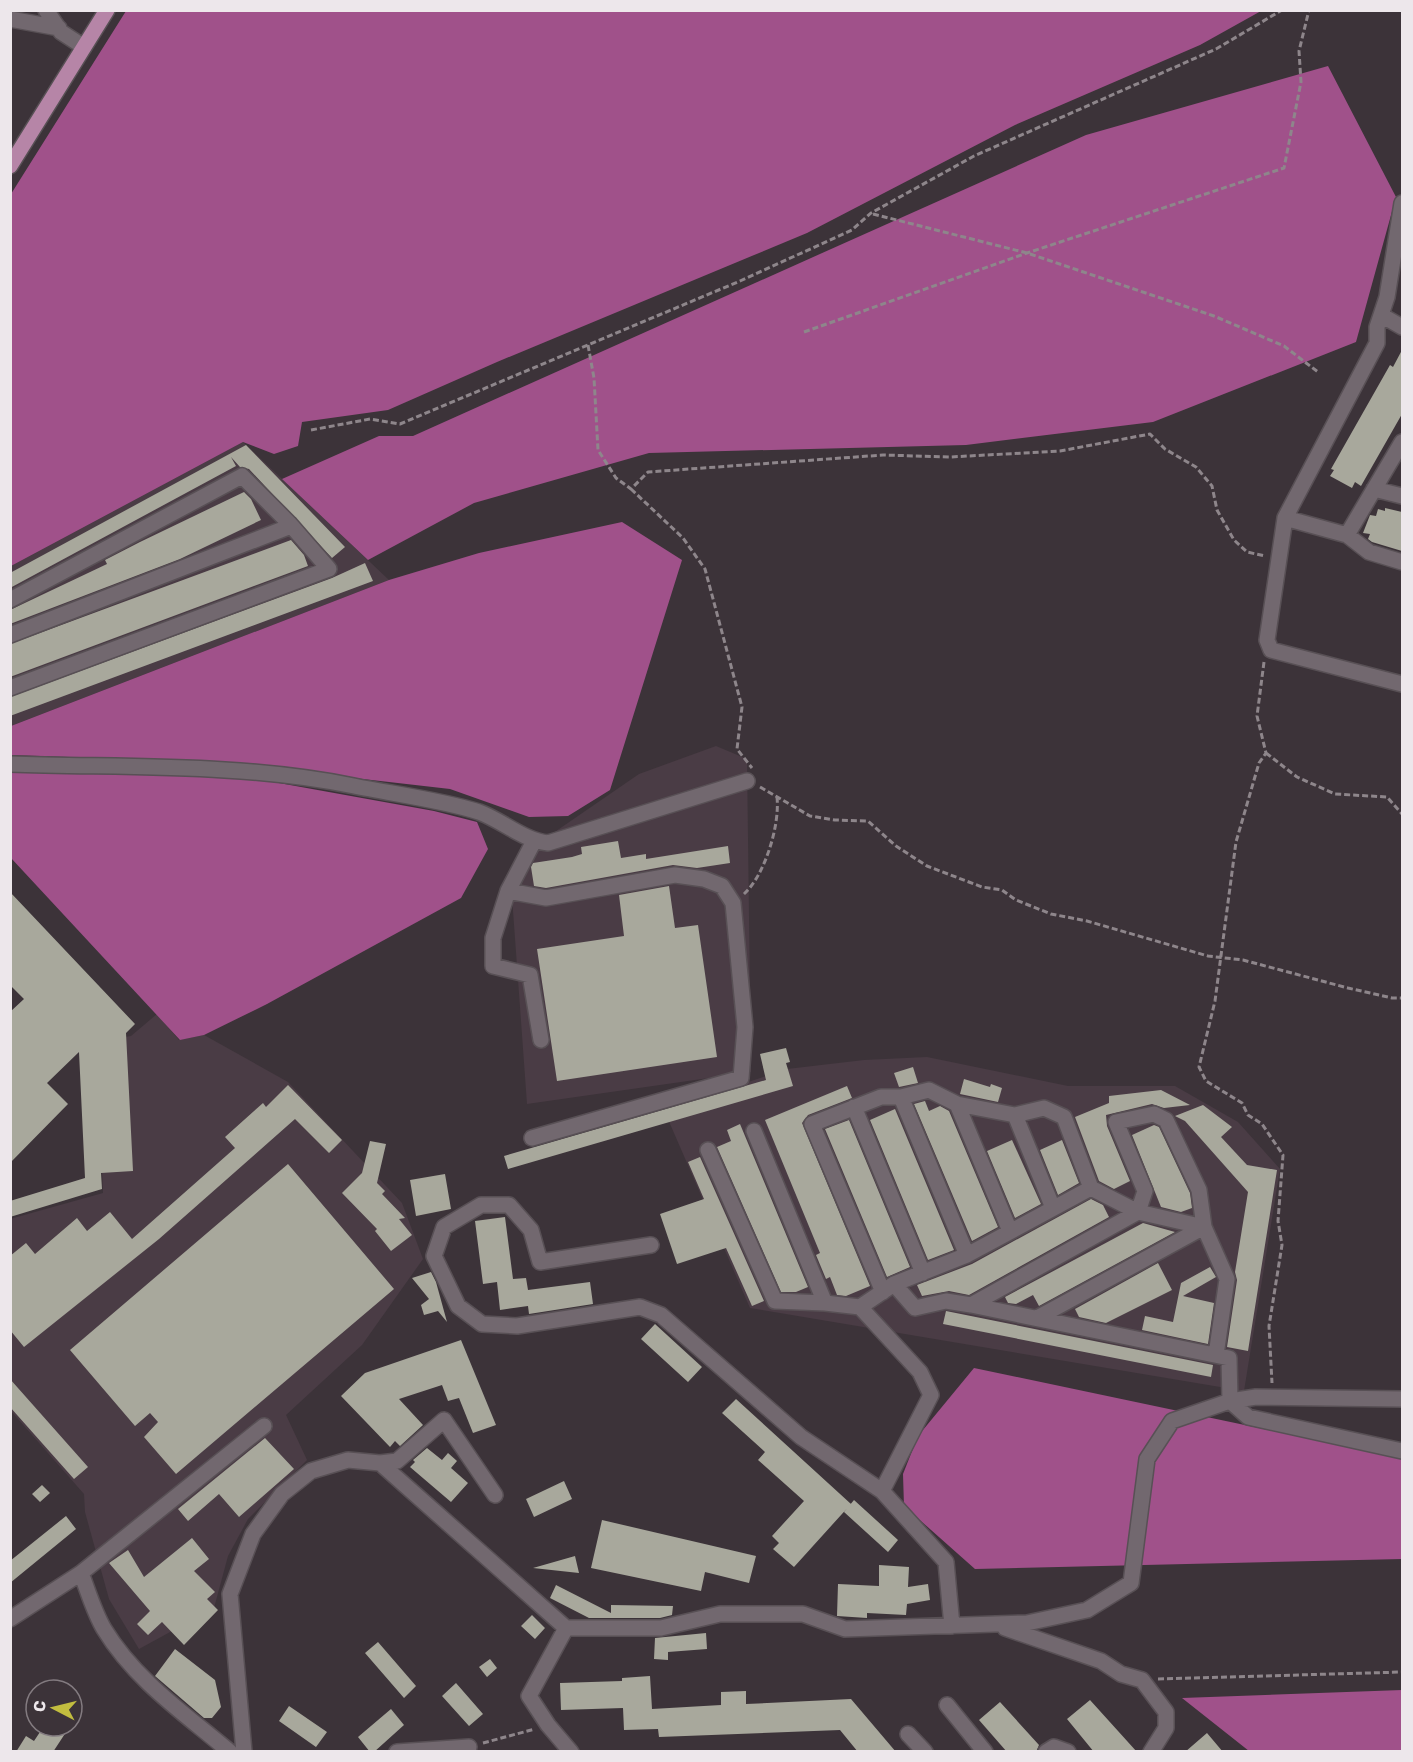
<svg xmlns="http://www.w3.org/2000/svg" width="1413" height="1762" font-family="Rubik,sans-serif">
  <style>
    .built { fill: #4a3c45 }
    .forest { fill: #a0518a }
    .building { fill: #a8a89c }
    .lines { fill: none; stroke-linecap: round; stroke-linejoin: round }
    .minor-casing { stroke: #585055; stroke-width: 18 }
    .major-casing { stroke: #585055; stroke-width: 18 }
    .path { stroke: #8e868b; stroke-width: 3; stroke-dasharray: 6 3; stroke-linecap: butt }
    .minor { stroke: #72686f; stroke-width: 15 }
    .major { stroke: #b685a7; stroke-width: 15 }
  </style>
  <rect width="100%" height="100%" fill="#3c3339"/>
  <path class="built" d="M 243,442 L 389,580 L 11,726 L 11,566 Z
    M 716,746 L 747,759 L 751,1072 L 527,1104 L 512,897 L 514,860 L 639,774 Z
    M 157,1014 L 179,1040 L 204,1035 L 288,1082 L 402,1203 L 423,1259 L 362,1345 L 286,1415 L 307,1460 L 248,1519 L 228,1556 L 214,1608 L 139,1649 L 109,1599 L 85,1512 L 84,1494 L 11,1411 L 10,1219 L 103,1193 L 97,1047 L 111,1039 L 131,1036 Z
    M 927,1057 L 1068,1086 L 1175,1086 L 1238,1122 L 1280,1169 L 1244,1391 L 750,1308 L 664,1110 L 787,1069 L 864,1060 Z"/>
  <path class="forest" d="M 126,11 L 126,10 L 1261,11 L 1200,45 L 1015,125 L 807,233 L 497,362 L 388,410 L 302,422 L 298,446 L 274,454 L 243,442 L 11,566 L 11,194 Z
    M 1328,66 L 1396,197 L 1356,342 L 1153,422 L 966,445 L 649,453 L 474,503 L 368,560 L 282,479 L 379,436 L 413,436 L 1086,135 Z
    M 622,522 L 682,560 L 610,790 L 568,816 L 529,817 L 450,789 L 214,762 L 11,755 L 11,726 L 389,580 L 479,553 Z
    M 11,767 L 251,778 L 434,811 L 477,822 L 488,849 L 461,898 L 267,1004 L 204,1035 L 180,1040 L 11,858 Z
    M 974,1368 L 1402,1458 L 1402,1559 L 975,1569 L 904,1506 L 903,1474 L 918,1436 Z
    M 1402,1690 L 1402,1752 L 1249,1751 L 1182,1698 Z"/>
  <path class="building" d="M 1402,350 L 1402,414 L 1361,486 L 1355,482 L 1352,488 L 1330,476 L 1334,470 L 1331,469 L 1390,365 L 1393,367 Z
    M 246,445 L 345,547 L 332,558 L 249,469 L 240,467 L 231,457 L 236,466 L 10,588 L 10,573 Z
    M 244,492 L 251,499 L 261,520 L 180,559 L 10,624 L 10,610 L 107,564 L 105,560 L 140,542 Z
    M 1385,508 L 1402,512 L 1402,551 L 1372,542 L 1368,539 L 1370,534 L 1363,533 L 1370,515 L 1376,516 L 1378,509 L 1385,511 Z
    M 291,540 L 304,555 L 308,566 L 10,677 L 10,644 Z
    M 365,563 L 373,581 L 10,716 L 10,697 L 332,578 Z
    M 618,841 L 621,858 L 646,854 L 646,859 L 728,846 L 730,863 L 697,868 L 673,865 L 546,888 L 534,886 L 531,867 L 533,863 L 572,857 L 582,854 L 581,847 Z
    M 669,886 L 675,928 L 698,925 L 717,1057 L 557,1081 L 537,949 L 624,936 L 619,895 Z
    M 10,892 L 135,1024 L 126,1033 L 133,1171 L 101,1173 L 102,1189 L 10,1217 L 10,1201 L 85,1178 L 79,1052 L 47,1083 L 68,1104 L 10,1163 L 10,1012 L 24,999 L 10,985 Z
    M 786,1048 L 790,1062 L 786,1063 L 793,1086 L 508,1169 L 504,1156 L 766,1080 L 760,1054 Z
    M 913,1067 L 918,1083 L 899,1087 L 894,1073 Z
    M 964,1079 L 990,1087 L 991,1084 L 1002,1088 L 998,1102 L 960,1094 Z
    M 288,1085 L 342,1140 L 329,1153 L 295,1119 L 159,1239 L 24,1347 L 10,1330 L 10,1256 L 26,1243 L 35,1254 L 77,1218 L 87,1231 L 110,1212 L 132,1239 L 235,1148 L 225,1137 L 263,1103 L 266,1107 Z
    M 847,1086 L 852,1098 L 808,1115 L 802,1123 L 870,1286 L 846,1296 L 837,1295 L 830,1277 L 826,1279 L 816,1255 L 820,1253 L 765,1120 Z
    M 1161,1090 L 1190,1105 L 1164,1108 L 1152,1104 L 1106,1115 L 1107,1126 L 1130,1181 L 1114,1189 L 1099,1181 L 1075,1117 L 1109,1103 L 1109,1096 Z
    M 925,1101 L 929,1111 L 940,1106 L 949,1111 L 998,1227 L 972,1241 L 914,1104 Z
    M 1203,1105 L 1232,1127 L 1221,1137 L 1247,1165 L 1277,1170 L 1248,1351 L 1227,1347 L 1237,1280 L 1235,1272 L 1248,1192 L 1185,1121 L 1175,1116 Z
    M 895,1109 L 954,1250 L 928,1260 L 870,1120 Z
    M 849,1120 L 910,1267 L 887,1277 L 825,1129 Z
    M 740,1124 L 808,1287 L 796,1292 L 781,1292 L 717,1147 L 731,1141 L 727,1130 Z
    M 1154,1125 L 1159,1127 L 1190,1193 L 1192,1208 L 1181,1212 L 1161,1207 L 1132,1135 Z
    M 1012,1140 L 1041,1204 L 1015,1218 L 987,1151 Z
    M 1062,1140 L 1079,1183 L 1058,1195 L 1040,1150 Z
    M 370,1141 L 386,1144 L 377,1183 L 385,1191 L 382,1194 L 405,1218 L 399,1219 L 412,1235 L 391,1251 L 375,1231 L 377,1229 L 342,1193 L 362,1173 Z
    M 700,1157 L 764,1301 L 752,1306 L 726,1248 L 677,1264 L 660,1214 L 704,1199 L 688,1162 Z
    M 288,1164 L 394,1289 L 176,1474 L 144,1437 L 158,1422 L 150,1413 L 135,1426 L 70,1350 Z
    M 445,1174 L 451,1209 L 416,1216 L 410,1180 Z
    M 1091,1199 L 1103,1205 L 1109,1217 L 969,1295 L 949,1291 L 922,1296 L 917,1285 L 972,1264 Z
    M 505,1217 L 513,1279 L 526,1278 L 528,1290 L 590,1282 L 593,1304 L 529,1314 L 528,1306 L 500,1310 L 497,1282 L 483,1284 L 475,1221 Z
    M 1143,1223 L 1175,1232 L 1039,1306 L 1033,1295 L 1016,1304 L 1008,1303 L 1005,1297 Z
    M 1158,1263 L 1172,1290 L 1106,1323 L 1079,1317 L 1075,1309 Z
    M 1210,1267 L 1216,1277 L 1183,1296 L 1214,1303 L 1208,1344 L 1142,1330 L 1145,1316 L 1173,1322 L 1181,1283 Z
    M 431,1272 L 436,1282 L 447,1322 L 438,1311 L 424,1315 L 421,1305 L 429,1299 L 412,1278 Z
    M 946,1311 L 1213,1365 L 1211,1377 L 943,1324 Z
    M 655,1324 L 702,1367 L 688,1382 L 641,1339 Z
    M 461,1340 L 496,1425 L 473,1433 L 459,1398 L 448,1401 L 442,1385 L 399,1399 L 423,1425 L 400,1446 L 395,1441 L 390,1447 L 341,1396 L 365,1373 Z
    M 10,1379 L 88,1467 L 74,1479 L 10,1407 Z
    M 736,1399 L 851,1504 L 794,1567 L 773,1549 L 779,1543 L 772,1536 L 804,1501 L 758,1460 L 765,1452 L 722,1413 Z
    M 265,1438 L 294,1469 L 239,1517 L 219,1494 L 188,1521 L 178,1509 Z
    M 427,1448 L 442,1460 L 448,1453 L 457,1461 L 451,1468 L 468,1483 L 451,1502 L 410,1467 L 415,1462 L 413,1460 Z
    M 564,1481 L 572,1499 L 534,1517 L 526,1499 Z
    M 42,1485 L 50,1493 L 40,1502 L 32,1494 Z
    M 854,1500 L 898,1540 L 888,1552 L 844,1512 Z
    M 66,1516 L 76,1529 L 10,1583 L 10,1561 Z
    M 602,1520 L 756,1556 L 749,1583 L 705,1572 L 701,1591 L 591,1568 Z
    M 192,1538 L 209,1559 L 194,1571 L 215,1592 L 207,1599 L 218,1610 L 184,1645 L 162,1622 L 148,1635 L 137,1624 L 150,1611 L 109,1563 L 128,1550 L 144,1577 Z
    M 575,1556 L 579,1573 L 533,1568 Z
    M 879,1565 L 909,1567 L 908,1587 L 928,1584 L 930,1600 L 907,1604 L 906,1615 L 867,1613 L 867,1618 L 837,1616 L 838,1584 L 879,1586 Z
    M 556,1585 L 611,1613 L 611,1605 L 673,1606 L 672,1615 L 660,1618 L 589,1618 L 550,1598 Z
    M 532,1615 L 545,1628 L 535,1639 L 521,1626 Z
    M 706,1633 L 707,1649 L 668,1652 L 668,1660 L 654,1659 L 655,1638 Z
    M 378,1642 L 416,1686 L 404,1698 L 365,1653 Z
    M 175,1649 L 215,1680 L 221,1707 L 212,1718 L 204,1718 L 155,1676 Z
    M 490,1659 L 497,1668 L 487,1677 L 479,1667 Z
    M 650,1676 L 652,1709 L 721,1705 L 721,1692 L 746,1691 L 746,1704 L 851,1699 L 896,1752 L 858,1752 L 840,1730 L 659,1737 L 658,1729 L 624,1730 L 623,1708 L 561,1710 L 560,1683 L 622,1681 L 622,1678 Z
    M 456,1683 L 483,1714 L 469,1726 L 442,1696 Z
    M 1090,1700 L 1137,1752 L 1094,1752 L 1067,1719 Z
    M 1000,1702 L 1039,1745 L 1036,1752 L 1007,1752 L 979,1720 Z
    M 289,1706 L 327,1732 L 316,1747 L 279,1721 Z
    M 391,1709 L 404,1725 L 374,1752 L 370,1752 L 358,1737 Z
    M 44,1726 L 70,1726 L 53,1752 L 16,1752 L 26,1736 L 34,1741 Z
    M 1207,1733 L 1223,1752 L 1185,1752 Z"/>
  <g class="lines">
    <defs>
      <path id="minor" d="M 46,10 L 61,32 L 84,47
        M 10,19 L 59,28
        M 1402,203 L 1387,297 L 1377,327 L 1377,343 L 1285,518 L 1267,640 L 1271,650 L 1402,684
        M 1381,315 L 1402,327
        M 1374,489 L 1402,496
        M 1285,518 L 1347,535 L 1369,552 L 1402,562
        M 1347,535 L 1402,442
        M 10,600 L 242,476 L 289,523 L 329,569 L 10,688
        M 10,635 L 291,526
        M 10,764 C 125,768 241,763 354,786 C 393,794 442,800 479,812 C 503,821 523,840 548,843 L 747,781
        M 508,891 L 534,841
        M 901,1097 L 967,1255
        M 957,1104 L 1015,1115 L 1044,1108 L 1064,1117 L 1091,1188
        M 854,1107 L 923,1273
        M 1015,1115 L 1053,1208
        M 754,1131 L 825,1303 L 860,1307 L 894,1284 L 967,1255 L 1091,1188 L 1138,1212 L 1204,1227 L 1227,1279 L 1216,1355
        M 532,1138 L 741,1078 L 745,1027 L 733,903 L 722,886 L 704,879 L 675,875 L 546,898 L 508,891 L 493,938 L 493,966 L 530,975 L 541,1040
        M 708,1150 L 775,1301 L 825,1303
        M 651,1245 L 540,1262 L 531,1230 L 509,1205 L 481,1205 L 444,1227 L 434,1256 L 458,1306 L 482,1324 L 517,1326 L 640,1307 L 661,1315 L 801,1437 L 882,1491
        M 894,1284 L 915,1308 L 946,1301 L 971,1305 L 1229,1358 L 1230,1401 L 1248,1417 L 1402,1451
        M 883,1292 L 812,1124 L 881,1097 L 901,1097 L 929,1090 L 957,1104 L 1010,1231
        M 971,1305 L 1138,1212 L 1145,1191 L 1116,1122 L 1154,1114 L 1166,1120 L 1199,1190 L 1204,1227 L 1037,1318
        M 860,1307 L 920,1372 L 931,1395 L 882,1491 L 946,1562 L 952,1626
        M 380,1463 L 566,1628 L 661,1628 L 720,1614 L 803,1614 L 845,1629 L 1027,1623 L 1087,1610 L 1131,1583 L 1147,1459 L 1172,1421 L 1230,1401 L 1256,1397 L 1402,1399
        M 81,1573 C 88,1591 94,1612 104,1629 C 135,1680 185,1714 230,1752
        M 10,1619 L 81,1573 L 264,1426
        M 566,1628 L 529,1696 L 548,1725 L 571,1752
        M 1005,1628 L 1101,1661 L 1121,1674 L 1142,1680 L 1166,1712 L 1166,1728 L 1151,1752
        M 947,1705 L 985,1752
        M 908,1734 L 925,1752
        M 244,1752 L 230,1594 L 253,1534 L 282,1494 L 311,1471 L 348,1460 L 380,1463 L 397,1461 L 444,1420 L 495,1495
        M 397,1752 L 469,1747
        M 1046,1752 L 1054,1747 L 1068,1752"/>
      <path id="major" d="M 10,166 L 107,10"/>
    </defs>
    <use href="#minor" class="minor-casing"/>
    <use href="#major" class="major-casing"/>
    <path class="path" d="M 873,214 L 1027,253 L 1214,316 L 1284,346 L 1318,372
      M 804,332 L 1027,253 L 1284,168 L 1301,82 L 1299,51 L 1309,10
      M 588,345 L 594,378 L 598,450 L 616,478 L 631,489 L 648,472 L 883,455 L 950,457 L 1060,451 L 1150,434 L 1165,449 L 1196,467 L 1212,486 L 1217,510 L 1234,540 L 1247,552 L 1265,556
      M 311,430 L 370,419 L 400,424 L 740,281 L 852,230 L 871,213 L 974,156 L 1216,49 L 1282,10
      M 631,489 L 683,538 L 705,569 L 742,707 L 737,749 L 752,768
      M 1264,662 L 1257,716 L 1266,753 L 1259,763 L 1236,842 L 1215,1001 L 1199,1067 L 1206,1081 L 1242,1103 L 1248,1115 L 1262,1124 L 1283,1155 L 1278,1221 L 1282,1245 L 1269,1326 L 1272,1383
      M 1266,753 L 1297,777 L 1335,794 L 1387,797 L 1402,814
      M 760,787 L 810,816 L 835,820 L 868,821 L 896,846 L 927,866 L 982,887 L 1002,890 L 1016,900 L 1051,914 L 1087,921 L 1208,956 L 1243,960 L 1348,988 L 1392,998 L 1402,998
      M 744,894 C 765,875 780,825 777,797
      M 1158,1679 L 1402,1672
      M 483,1743 L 535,1729"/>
    <use href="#minor" class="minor"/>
    <use href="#major" class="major"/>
  </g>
  <rect width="1413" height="1762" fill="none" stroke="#ede7eb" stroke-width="24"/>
  <g transform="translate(54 1708) rotate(277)"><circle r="28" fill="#3c3339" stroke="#837b80" stroke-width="1.5"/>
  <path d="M0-4.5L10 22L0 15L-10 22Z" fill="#c2bd3f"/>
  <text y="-9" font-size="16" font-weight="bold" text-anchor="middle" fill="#ede7eb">С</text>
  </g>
</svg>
